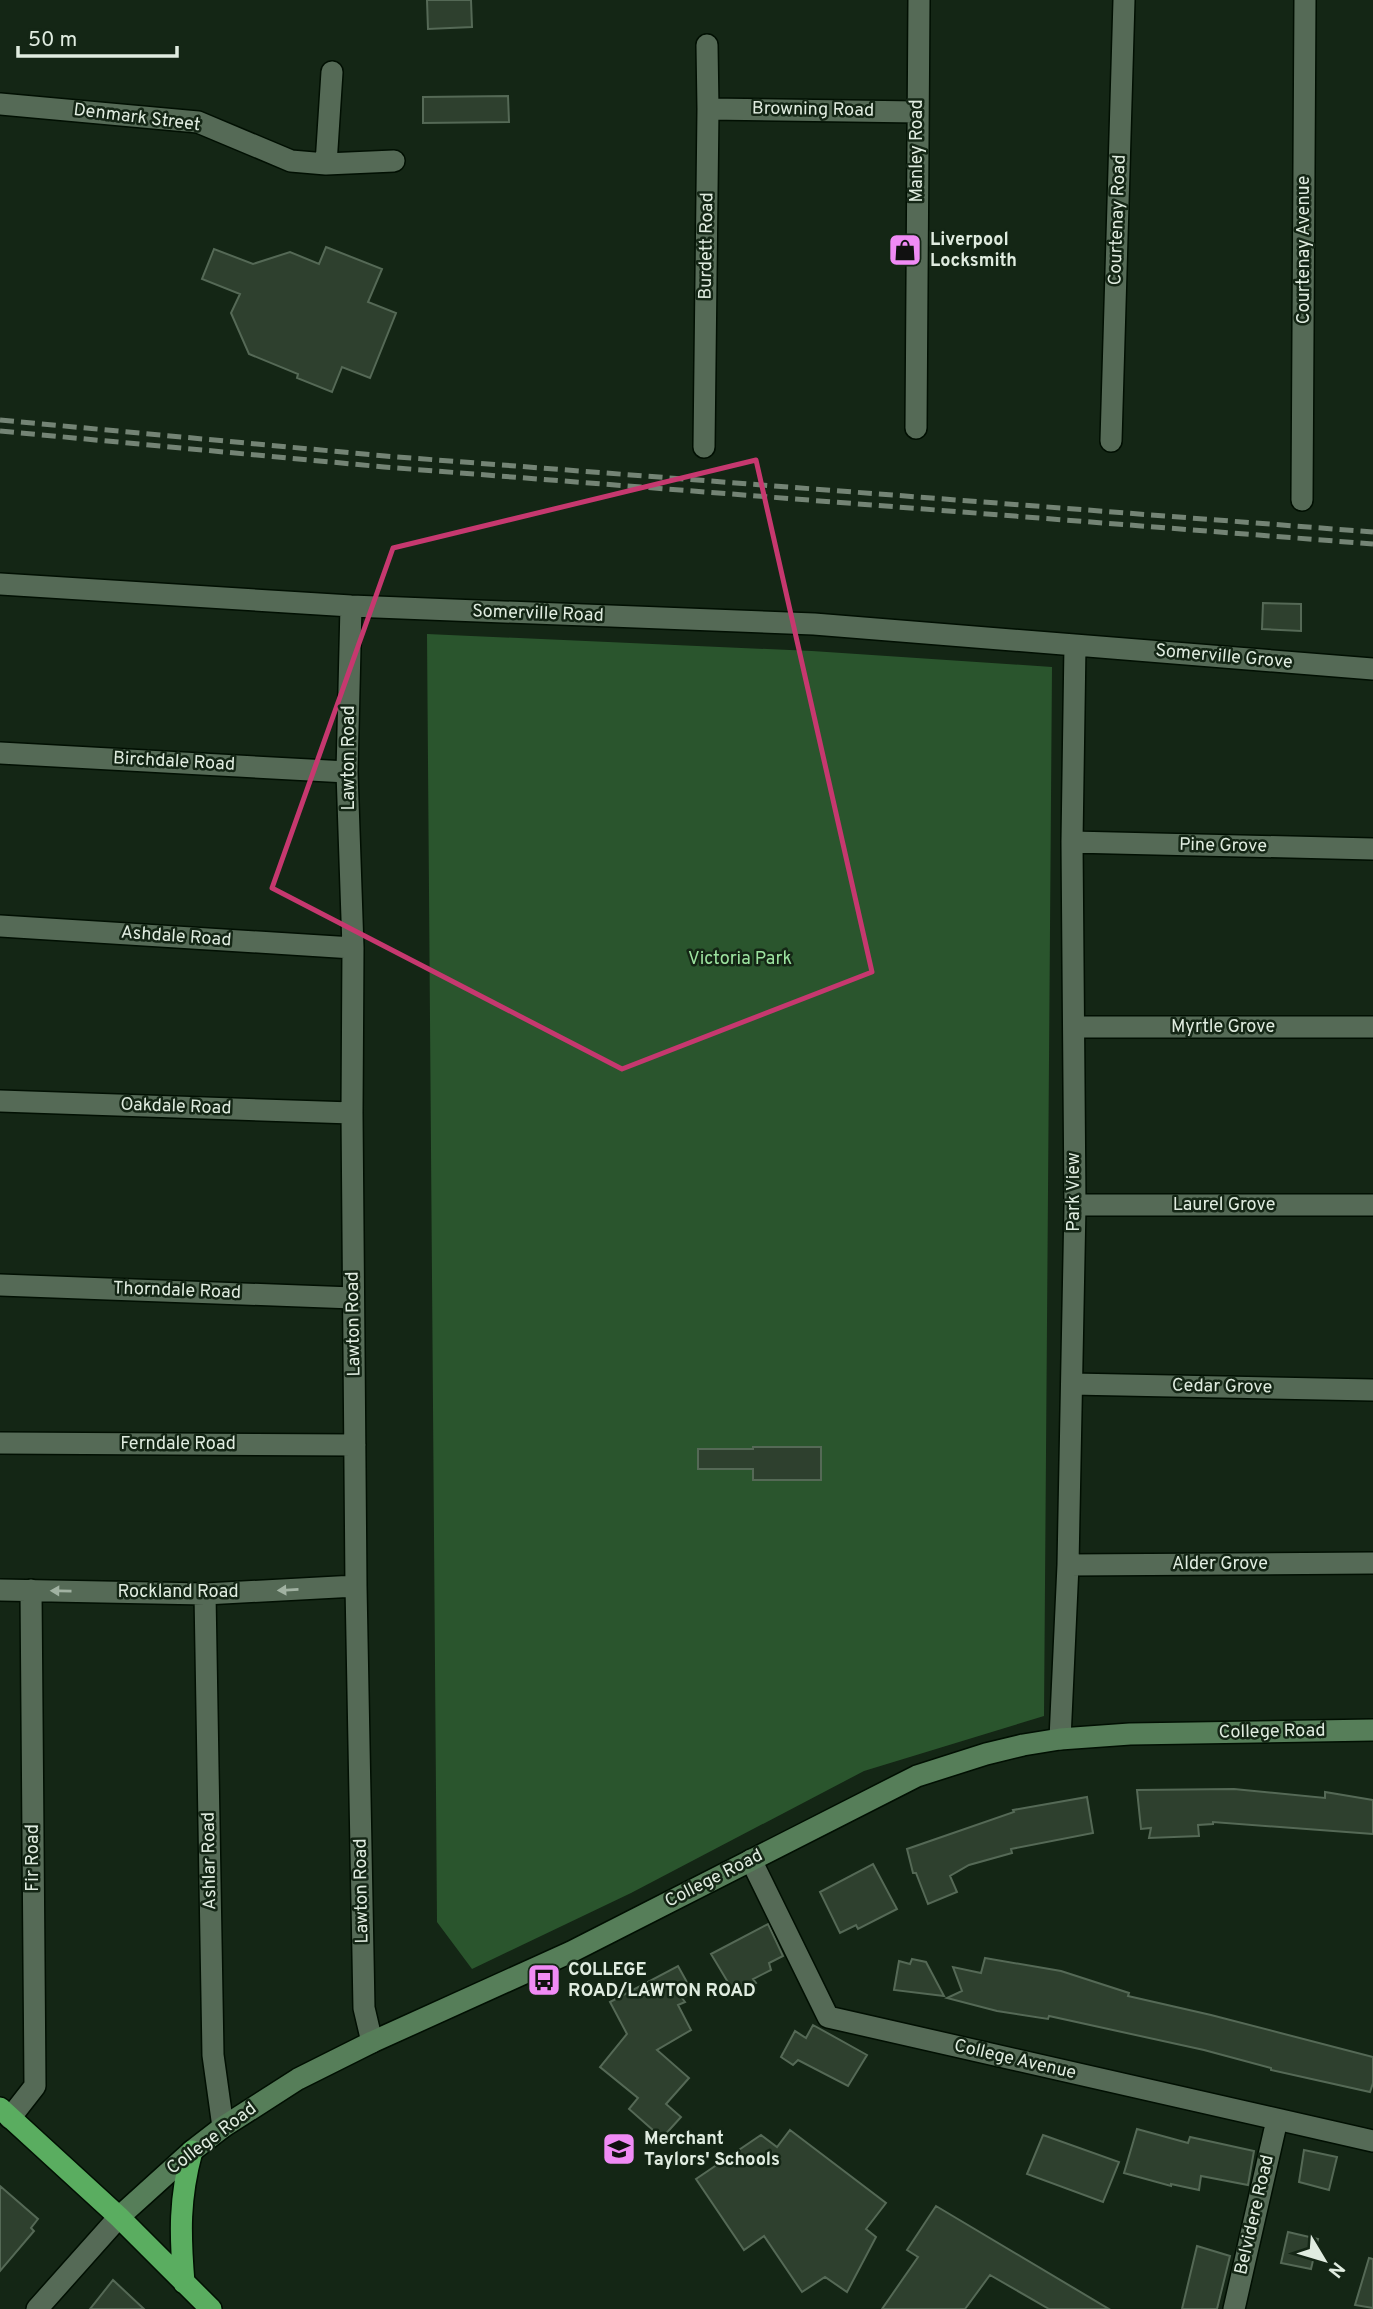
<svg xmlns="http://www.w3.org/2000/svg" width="1373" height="2309" font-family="Overpass,sans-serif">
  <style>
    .green { fill: #2a552d }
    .building { fill: #2e402e; stroke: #556956; stroke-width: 2 }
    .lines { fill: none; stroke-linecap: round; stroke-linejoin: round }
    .street-casing { stroke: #010f02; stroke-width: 24 }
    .secondary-casing { stroke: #010f02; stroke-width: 24 }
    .highway-casing { stroke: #010f02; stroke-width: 24 }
    .street { stroke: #556a56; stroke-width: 21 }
    .secondary { stroke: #567e59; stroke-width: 21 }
    .highway { stroke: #5aad60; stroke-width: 21 }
    .rail { stroke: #748475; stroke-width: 5; stroke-dasharray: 14 7; stroke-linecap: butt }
    .oneway { fill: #a1b2a2 }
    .marked { fill: none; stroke: #c6386f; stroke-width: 5; stroke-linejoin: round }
    .labels { text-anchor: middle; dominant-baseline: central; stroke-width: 5; stroke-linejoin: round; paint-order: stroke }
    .street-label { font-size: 18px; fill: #e0ece0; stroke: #142615 }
    .poi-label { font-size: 18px; font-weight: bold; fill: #e0ece0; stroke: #142615; text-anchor: start }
    .park-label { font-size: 18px; fill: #9de4a0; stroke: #142615 }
  </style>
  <rect width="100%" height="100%" fill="#142615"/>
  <path class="green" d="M 427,634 L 812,651 L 1052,667 L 1044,1716 L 864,1771 L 631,1893 L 472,1969 L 437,1922 Z"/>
  <path class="building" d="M 427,0 L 471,0 L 472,27 L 428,29 Z
    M 508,96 L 509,122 L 423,123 L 423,97 Z
    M 326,247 L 382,269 L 368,302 L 396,313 L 370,378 L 342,367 L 332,392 L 297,378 L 298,374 L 249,354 L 231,313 L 240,294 L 202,279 L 214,249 L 253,264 L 290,252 L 319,264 Z
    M 1263,603 L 1301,604 L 1301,631 L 1262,629 Z
    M 753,1447 L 821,1447 L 821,1480 L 753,1480 L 753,1469 L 698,1469 L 698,1449 L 753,1449 Z
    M 1234,1789 L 1325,1798 L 1325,1792 L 1373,1800 L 1373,1834 L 1213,1822 L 1213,1824 L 1198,1825 L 1199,1836 L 1149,1838 L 1151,1828 L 1141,1829 L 1137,1790 Z
    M 1087,1797 L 1093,1833 L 1011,1849 L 1012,1853 L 969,1865 L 950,1876 L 957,1892 L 928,1904 L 916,1873 L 913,1873 L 907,1849 L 1014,1812 L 1013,1810 Z
    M 873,1864 L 897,1909 L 858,1929 L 856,1925 L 840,1933 L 820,1892 Z
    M 768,1924 L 783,1956 L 769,1963 L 771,1970 L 753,1979 L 756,1983 L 735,1994 L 711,1954 Z
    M 985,1958 L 1061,1971 L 1129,1993 L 1128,1996 L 1211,2015 L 1373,2057 L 1373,2083 L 1370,2092 L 1271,2070 L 1271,2068 L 1204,2050 L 1049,2016 L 1048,2019 L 997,2011 L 947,1998 L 962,1991 L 953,1967 L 981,1973 Z
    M 912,1959 L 926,1962 L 944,1996 L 894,1990 L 899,1961 L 910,1964 Z
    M 678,1966 L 693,1993 L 682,1998 L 685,2002 L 678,2005 L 691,2030 L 657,2050 L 689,2078 L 666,2104 L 681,2117 L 662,2138 L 629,2109 L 638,2098 L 600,2067 L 627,2034 L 610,2002 Z
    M 813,2025 L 867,2055 L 848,2086 L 798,2060 L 793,2065 L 781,2057 L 795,2031 L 806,2038 Z
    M 1137,2129 L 1188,2143 L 1190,2137 L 1254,2151 L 1248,2185 L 1201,2176 L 1199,2190 L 1171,2184 L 1171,2186 L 1124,2173 Z
    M 790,2130 L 886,2203 L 866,2229 L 876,2237 L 847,2292 L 825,2277 L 802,2292 L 764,2236 L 744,2250 L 696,2179 L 761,2135 L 777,2147 Z
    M 1043,2135 L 1119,2162 L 1103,2202 L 1027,2174 Z
    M 1304,2150 L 1337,2157 L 1329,2190 L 1299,2182 Z
    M 0,2186 L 38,2219 L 31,2228 L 34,2231 L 0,2271 Z
    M 936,2206 L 1109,2309 L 1049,2309 L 990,2275 L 965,2309 L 882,2309 L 918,2257 L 907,2250 Z
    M 1288,2232 L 1318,2239 L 1311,2269 L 1281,2263 Z
    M 1197,2246 L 1230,2256 L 1217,2309 L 1182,2309 Z
    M 1369,2258 L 1373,2259 L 1373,2308 L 1355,2305 Z
    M 113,2280 L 144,2309 L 90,2309 Z"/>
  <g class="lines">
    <defs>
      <path id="street" d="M 0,104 L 198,122 L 291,161 L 326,164 L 394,161
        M 708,109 L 918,112
        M 326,164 L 332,72
        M 916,428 L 919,0
        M 1111,441 L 1124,0
        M 704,447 L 708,109 L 707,45
        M 1302,500 L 1305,0
        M 0,584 L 351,606 L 814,624 L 1373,669
        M 351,606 L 347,772 L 353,948 L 352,1113 L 356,1586 L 364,2008 L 372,2042
        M 0,753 L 347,772
        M 1072,842 L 1373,849
        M 0,926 L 353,948
        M 1074,1027 L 1373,1027
        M 0,1101 L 352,1113
        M 1075,1205 L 1373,1205
        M 0,1285 L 353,1298
        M 1072,1384 L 1373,1390
        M 0,1443 L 355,1445
        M 1068,1565 L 1373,1563
        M 0,1590 L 205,1594 L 356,1586
        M 205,1594 L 213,2055 L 223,2127
        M 1060,1739 L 1068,1565 L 1075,1205 L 1072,842 L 1075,645
        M 751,1860 L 828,2017 L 1373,2141
        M 10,2118 L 35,2086 L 31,1590
        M 37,2309 L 119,2217
        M 1234,2309 L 1277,2120"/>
      <path id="secondary" d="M 119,2217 L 192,2151 L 223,2127 L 298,2079 L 372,2042 L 571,1952 L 917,1776 L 986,1754 L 1023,1745 L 1060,1739 L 1130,1734 L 1373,1730"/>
      <path id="highway" d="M 0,2108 L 119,2217 L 211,2309
        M 184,2283 C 180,2234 179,2199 192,2151"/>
    </defs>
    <use href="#street" class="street-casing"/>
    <use href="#secondary" class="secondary-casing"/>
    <use href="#highway" class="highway-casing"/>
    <use href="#street" class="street"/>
    <use href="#secondary" class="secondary"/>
    <use href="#highway" class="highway"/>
    <path class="rail" d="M 0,420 L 385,456 L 1373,532
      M 0,431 L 384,467 L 1373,544"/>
  </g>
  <defs><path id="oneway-solid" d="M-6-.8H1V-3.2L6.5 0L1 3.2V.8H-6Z" transform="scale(1.75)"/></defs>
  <g class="oneway">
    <use href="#oneway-solid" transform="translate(288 1590) rotate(177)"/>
    <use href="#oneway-solid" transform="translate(61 1591) rotate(-179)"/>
  </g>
  <path class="marked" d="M 756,460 L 872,972 L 622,1069 L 272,888 L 393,548 Z"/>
  <defs>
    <symbol id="shop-square" viewBox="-11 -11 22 22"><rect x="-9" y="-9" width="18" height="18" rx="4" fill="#f08bf5" stroke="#142615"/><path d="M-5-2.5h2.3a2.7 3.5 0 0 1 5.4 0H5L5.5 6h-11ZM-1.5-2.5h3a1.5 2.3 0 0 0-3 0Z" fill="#111"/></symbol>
    <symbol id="bus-square" viewBox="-11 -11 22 22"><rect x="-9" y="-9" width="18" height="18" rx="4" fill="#f08bf5" stroke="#142615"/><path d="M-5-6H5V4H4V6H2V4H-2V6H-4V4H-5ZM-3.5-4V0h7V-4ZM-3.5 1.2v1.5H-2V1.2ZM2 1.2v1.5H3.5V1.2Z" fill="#111"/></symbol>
    <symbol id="school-square" viewBox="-11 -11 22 22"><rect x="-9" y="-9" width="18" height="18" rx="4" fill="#f08bf5" stroke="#142615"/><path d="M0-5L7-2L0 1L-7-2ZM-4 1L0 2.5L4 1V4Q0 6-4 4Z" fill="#111"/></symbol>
  </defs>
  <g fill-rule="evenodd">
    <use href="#shop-square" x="886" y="231" width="38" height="38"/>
    <use href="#bus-square" x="525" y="1961" width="38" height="38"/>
    <use href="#school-square" x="600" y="2130" width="38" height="38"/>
  </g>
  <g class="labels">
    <g class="street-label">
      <text transform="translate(813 110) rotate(1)">Browning Road</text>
      <text transform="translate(137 118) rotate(7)">Denmark Street</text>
      <text transform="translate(917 151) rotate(-90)">Manley Road</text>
      <text transform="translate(1118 220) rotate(-88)">Courtenay Road</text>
      <text transform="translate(707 246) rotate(-89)">Burdett Road</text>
      <text transform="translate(1304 250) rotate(-90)">Courtenay Avenue</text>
      <text transform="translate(538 614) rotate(2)">Somerville Road</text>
      <text transform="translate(1224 657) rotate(5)">Somerville Grove</text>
      <text transform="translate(349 758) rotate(-90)">Lawton Road</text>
      <text transform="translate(174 762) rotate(3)">Birchdale Road</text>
      <text transform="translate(1223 846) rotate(1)">Pine Grove</text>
      <text transform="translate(176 937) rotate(4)">Ashdale Road</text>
      <text x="1223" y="1027">Myrtle Grove</text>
      <text transform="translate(176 1107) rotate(2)">Oakdale Road</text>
      <text transform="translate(1074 1192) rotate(-90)">Park View</text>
      <text x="1224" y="1205">Laurel Grove</text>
      <text transform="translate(177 1291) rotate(2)">Thorndale Road</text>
      <text transform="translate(354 1324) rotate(-91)">Lawton Road</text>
      <text transform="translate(1222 1387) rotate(1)">Cedar Grove</text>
      <text x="178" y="1444">Ferndale Road</text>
      <text x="1220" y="1564">Alder Grove</text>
      <text x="178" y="1592">Rockland Road</text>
      <text transform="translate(1272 1732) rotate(-1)">College Road</text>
      <text transform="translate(33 1858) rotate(-90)">Fir Road</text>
      <text transform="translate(210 1861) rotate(-91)">Ashlar Road</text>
      <text transform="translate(714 1879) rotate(-27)">College Road</text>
      <text transform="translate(362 1891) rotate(-91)">Lawton Road</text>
      <text transform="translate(1015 2060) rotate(13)">College Avenue</text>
      <text transform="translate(212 2139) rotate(-37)">College Road</text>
      <text transform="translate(1255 2215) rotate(-77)">Belvidere Road</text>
    </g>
    <g class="poi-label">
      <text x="930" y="240">Liverpool<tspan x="930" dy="21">Locksmith</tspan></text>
      <text x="568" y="1970">COLLEGE<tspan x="568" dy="21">ROAD/LAWTON ROAD</tspan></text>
      <text x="644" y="2139">Merchant<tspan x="644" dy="21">Taylors' Schools</tspan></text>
    </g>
    <g class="park-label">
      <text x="740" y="959">Victoria Park</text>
    </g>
  </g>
  <g transform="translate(1324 2260) rotate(128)" stroke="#142615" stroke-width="5" paint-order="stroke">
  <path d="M0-5L12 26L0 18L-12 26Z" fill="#e0ece0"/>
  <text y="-10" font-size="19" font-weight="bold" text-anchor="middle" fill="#e0ece0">N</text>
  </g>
  <path d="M18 46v10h159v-10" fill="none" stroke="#e0ece0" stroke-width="3.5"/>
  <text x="28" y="46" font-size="21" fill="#e0ece0" stroke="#142615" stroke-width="5" paint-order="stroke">50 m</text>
</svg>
